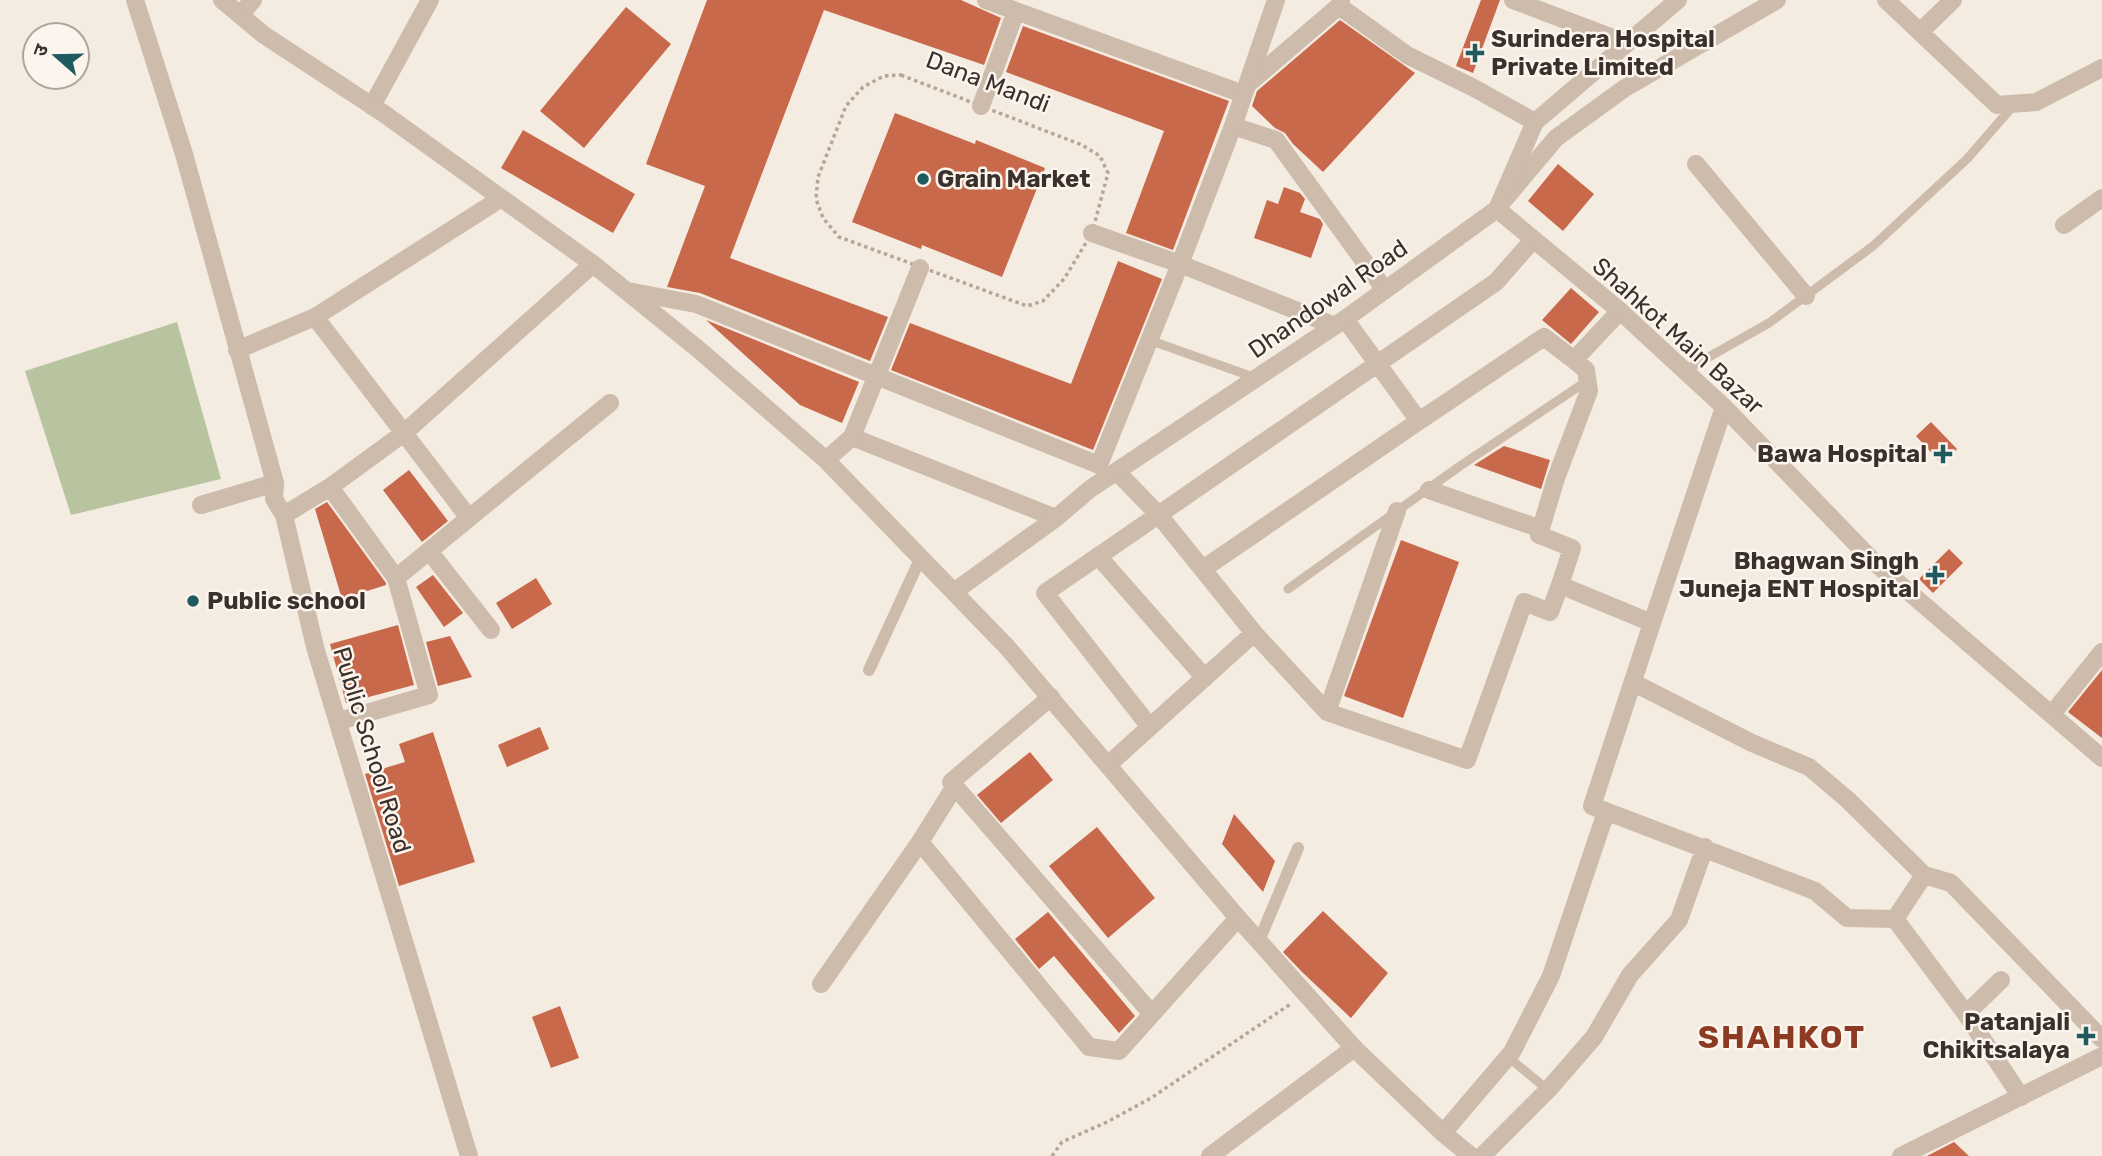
<svg xmlns="http://www.w3.org/2000/svg" width="2102" height="1156" font-family="Rubik,'Noto Sans Devanagari',sans-serif">
  <style>
    .green { fill: #b8c4a0 }
    .building { fill: #c8694b }
    .lines { fill: none; stroke-linecap: round; stroke-linejoin: round }
    .path { stroke: #b9a596; stroke-width: 3.5; stroke-dasharray: 3.5 3.5; stroke-linecap: butt }
    .service { stroke: #cdbbac; stroke-width: 9 }
    .pedestrian { stroke: #cdbbac; stroke-width: 12 }
    .minor { stroke: #cdbbac; stroke-width: 18 }
    .tertiary { stroke: #cdbbac; stroke-width: 18 }
    .poi-dot { fill: #1f5a5e; stroke: #fbf5ee; stroke-width: 2.5 }
    .labels { text-anchor: middle; dominant-baseline: central; stroke-width: 5; stroke-linejoin: round; paint-order: stroke }
    .poi-label { font-size: 24px; font-weight: bold; fill: #3b302b; stroke: #fbf5ee; text-anchor: start }
    .street-label { font-size: 24px; fill: #3b302b; stroke: #fbf5ee }
    .district-label { font-size: 32px; font-weight: bold; letter-spacing: 2px; fill: #8c3b22; stroke: #fbf5ee }
  </style>
  <rect width="100%" height="100%" fill="#f4ebe1"/>
  <path class="green" d="M 177,322 L 221,479 L 71,515 L 25,371 Z"/>
  <path class="building" d="M 707,0 L 961,0 L 1001,18 L 984,65 L 824,10 L 730,258 L 888,317 L 870,361 L 700,293 L 667,287 L 705,186 L 646,164 Z
    M 1481,0 L 1500,0 L 1473,73 L 1456,66 Z
    M 626,7 L 671,44 L 584,148 L 540,111 Z
    M 1340,20 L 1415,73 L 1323,172 L 1293,144 L 1285,133 L 1275,128 L 1252,106 L 1257,91 Z
    M 1023,26 L 1229,101 L 1173,250 L 1126,233 L 1164,131 L 1006,72 Z
    M 895,113 L 975,144 L 976,140 L 1045,168 L 1002,277 L 922,245 L 921,249 L 852,222 Z
    M 523,130 L 635,194 L 613,233 L 501,168 Z
    M 1558,164 L 1594,194 L 1563,231 L 1528,201 Z
    M 1284,187 L 1300,193 L 1305,199 L 1300,212 L 1320,219 L 1323,224 L 1311,258 L 1254,238 L 1267,200 L 1278,204 Z
    M 1118,261 L 1162,279 L 1093,450 L 891,370 L 910,323 L 1071,384 Z
    M 1571,288 L 1599,312 L 1571,344 L 1542,320 Z
    M 706,320 L 859,382 L 842,423 L 800,405 Z
    M 1931,422 L 1957,449 L 1942,464 L 1916,436 Z
    M 1504,446 L 1550,460 L 1541,489 L 1474,465 Z
    M 409,470 L 448,521 L 422,542 L 383,490 Z
    M 327,502 L 386,583 L 386,585 L 342,599 L 315,509 Z
    M 1401,540 L 1459,562 L 1403,718 L 1344,696 Z
    M 1949,549 L 1963,563 L 1933,593 L 1919,579 Z
    M 433,575 L 463,613 L 444,627 L 416,587 Z
    M 536,578 L 552,604 L 512,629 L 496,603 Z
    M 398,625 L 414,685 L 346,703 L 330,644 Z
    M 450,636 L 472,677 L 438,686 L 426,642 Z
    M 2102,670 L 2102,738 L 2068,712 Z
    M 540,727 L 549,749 L 507,767 L 498,745 Z
    M 433,732 L 475,862 L 399,886 L 365,774 L 405,762 L 399,744 Z
    M 1030,752 L 1053,780 L 1001,823 L 977,795 Z
    M 1234,814 L 1275,861 L 1263,892 L 1222,844 Z
    M 1097,827 L 1155,898 L 1108,938 L 1049,866 Z
    M 1323,911 L 1388,973 L 1351,1018 L 1302,972 L 1283,952 Z
    M 1048,912 L 1135,1016 L 1119,1033 L 1054,956 L 1039,969 L 1015,939 Z
    M 560,1006 L 579,1058 L 551,1068 L 532,1017 Z
    M 1954,1142 L 1969,1156 L 1927,1156 Z"/>
  <g class="lines">
    <path class="path" d="M 901,75 L 1082,145 L 1100,156 L 1108,173 L 1092,233 L 1064,279 L 1043,301 L 1027,306 L 839,237 L 823,218 L 816,199 L 818,177 L 846,106 L 863,87 L 884,76 Z
      M 1052,1156 L 1062,1142 L 1107,1122 L 1151,1098 L 1292,1003"/>
    <path class="service" d="M 1149,340 L 1256,378
      M 1684,371 L 1769,323 L 1873,246 L 1967,159 L 2013,106
      M 1288,589 L 1460,466 L 1587,381
      M 1508,1057 L 1548,1090"/>
    <path class="pedestrian" d="M 869,670 L 921,557
      M 1259,941 L 1298,848"/>
    <path class="minor" d="M 986,0 L 1243,94
      M 1513,0 L 1626,43
      M 1886,0 L 1997,105 L 2036,102 L 2102,68
      M 1339,6 L 1407,55 L 1474,88 L 1535,122
      M 240,15 L 253,0
      M 1920,32 L 1953,0
      M 1248,84 L 1339,6 L 1341,0
      M 372,106 L 430,0
      M 981,106 L 1016,11
      M 1233,126 L 1276,140 L 1385,290
      M 1696,164 L 1806,296
      M 1503,201 L 1556,138 L 1625,88 L 1777,0
      M 2064,225 L 2102,198
      M 315,317 L 469,518 L 396,578 L 330,487
      M 1345,319 L 1419,421 L 1544,337 L 1574,360 L 1620,311
      M 852,437 L 1056,518
      M 1117,472 L 1158,514 L 1254,633 L 1327,712 L 1467,760 L 1524,602 L 1550,612 L 1560,585 L 1652,623 L 1724,407
      M 1429,490 L 1541,529
      M 201,505 L 275,483
      M 284,515 L 330,487 L 404,433 L 593,264
      M 469,518 L 610,403
      M 429,551 L 491,630
      M 1098,556 L 1205,678
      M 1203,569 L 1419,421
      M 1560,585 L 1572,548 L 1539,535 L 1556,478 L 1589,391 L 1586,370 L 1574,360
      M 1652,623 L 1592,806 L 1815,891 L 1847,918 L 1895,919
      M 1634,683 L 1752,743 L 1809,767 L 1848,800 L 1924,875 L 1895,919 L 1966,1014 L 2021,1097
      M 1051,697 L 951,782 L 1152,1014
      M 1327,712 L 1397,511
      M 2052,714 L 2102,652
      M 339,721 L 429,695 L 396,578
      M 1150,727 L 1045,593 L 1496,282 L 1533,240
      M 1109,764 L 1254,633
      M 920,842 L 1089,1047 L 1119,1051 L 1238,918
      M 1924,875 L 1951,883 L 2102,1039
      M 821,984 L 920,842 L 955,786
      M 1966,1014 L 2001,980
      M 1443,1133 L 1512,1052 L 1551,976 L 1606,812
      M 1210,1156 L 1354,1048
      M 1482,1156 L 1548,1090 L 1594,1037 L 1630,975 L 1679,920 L 1705,847"/>
    <path class="tertiary" d="M 135,0 L 184,154 L 275,483 L 274,499 L 284,515 L 315,647 L 469,1156
      M 222,0 L 264,35 L 383,113 L 593,264 L 698,349 L 826,460 L 1007,647 L 1238,918 L 1354,1048 L 1443,1133 L 1471,1156
      M 1276,0 L 1233,126 L 1180,264 L 1335,326
      M 1497,209 L 1620,311 L 1724,407 L 1874,562 L 2102,758
      M 628,291 L 696,304 L 1099,465 L 1180,264 L 1092,233
      M 237,350 L 315,317 L 500,199
      M 826,460 L 852,437 L 920,268
      M 955,591 L 1056,518 L 1090,489 L 1345,319 L 1497,209 L 1535,122 L 1678,0
      M 1901,1156 L 2102,1056"/>
  </g>
  <g class="poi-dot">
    <path d="M1471.5 42.5h7v7h7v7h-7v7h-7v-7h-7v-7h7z"/>
    <circle cx="923" cy="179" r="7"/>
    <path d="M1939.5 443.5h7v7h7v7h-7v7h-7v-7h-7v-7h7z"/>
    <path d="M1931.5 564.5h7v7h7v7h-7v7h-7v-7h-7v-7h7z"/>
    <circle cx="193" cy="601" r="7"/>
    <path d="M2082.5 1025.5h7v7h7v7h-7v7h-7v-7h-7v-7h7z"/>
  </g>
  <g class="labels">
    <g class="poi-label">
      <text x="1491" y="39">Surindera Hospital<tspan x="1491" dy="28">Private Limited</tspan></text>
      <text x="937" y="179">Grain Market</text>
      <text x="1927" y="454" text-anchor="end">Bawa Hospital</text>
      <text x="1919" y="561" text-anchor="end">Bhagwan Singh<tspan x="1919" dy="28">Juneja ENT Hospital</tspan></text>
      <text x="207" y="601">Public school</text>
      <text x="2070" y="1022" text-anchor="end">Patanjali<tspan x="2070" dy="28">Chikitsalaya</tspan></text>
    </g>
    <g class="street-label">
      <text transform="translate(988 82) rotate(21)">Dana Mandi</text>
      <text transform="translate(1328 299) rotate(-35)">Dhandowal Road</text>
      <text transform="translate(1678 336) rotate(42)">Shahkot Main Bazar</text>
      <text transform="translate(372 750) rotate(73)">Public School Road</text>
    </g>
    <g class="district-label">
      <text x="1782" y="1037">SHAHKOT</text>
    </g>
  </g>
  <g transform="translate(56 56) rotate(290)"><circle r="33" fill="#fbf5ee" stroke="#aea6a0" stroke-width="2"/>
  <path d="M0-5L12 26L0 18L-12 26Z" fill="#1f5a5e"/>
  <text y="-10" font-size="19" font-weight="bold" text-anchor="middle" fill="#3b302b">उ</text>
  </g>
</svg>
